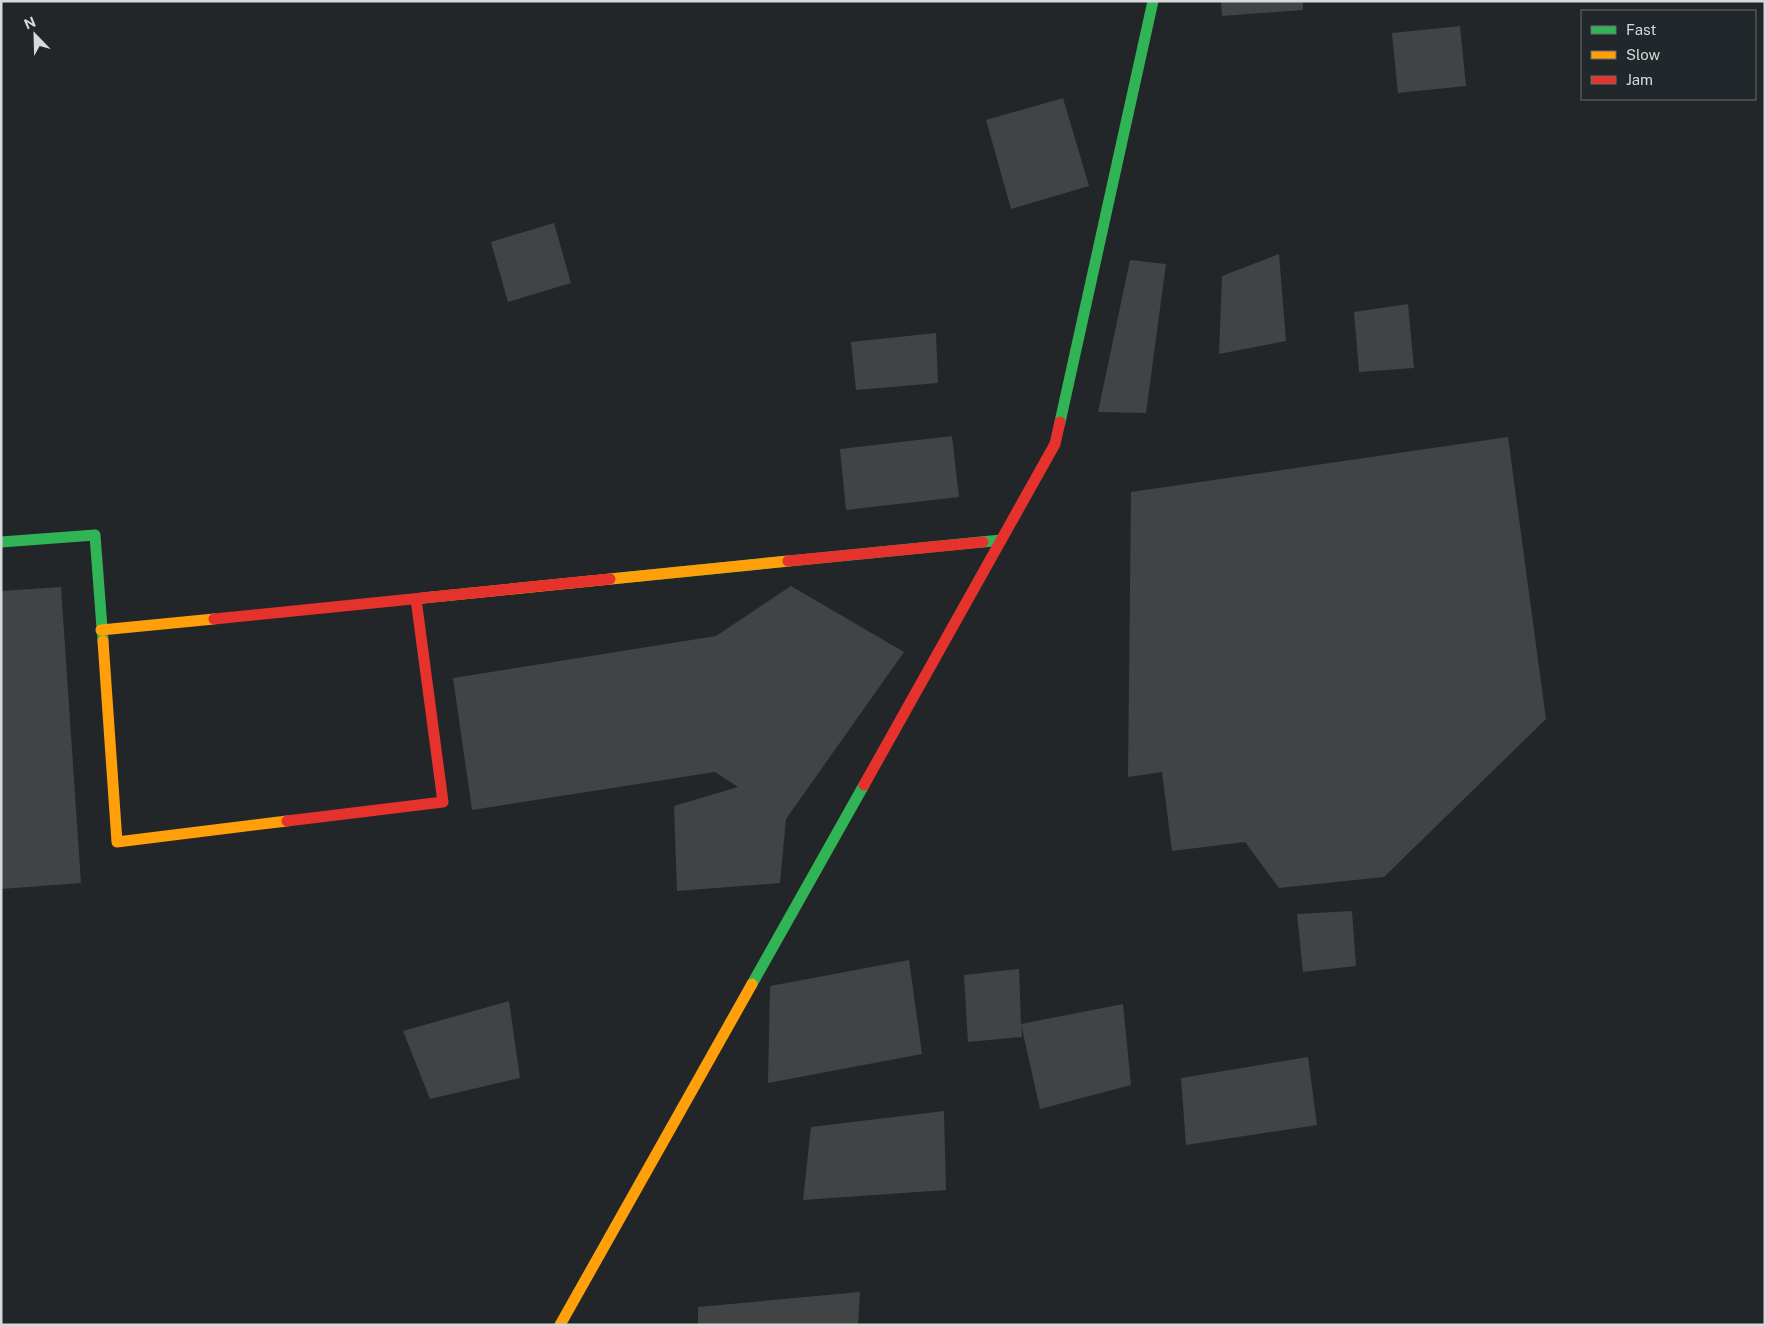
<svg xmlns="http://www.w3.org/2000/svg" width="1766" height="1326" font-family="'Public Sans',sans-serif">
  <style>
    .building { fill: #414345 }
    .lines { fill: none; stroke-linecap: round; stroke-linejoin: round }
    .fast { stroke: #30b455; stroke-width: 11 }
    .slow { stroke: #ff9f0a; stroke-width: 11 }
    .jam { stroke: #e5322d; stroke-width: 11 }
  </style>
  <rect width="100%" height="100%" fill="#232628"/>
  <path class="building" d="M 1221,1 L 1303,1 L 1303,10 L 1222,16 Z
    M 1460,26 L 1466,86 L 1398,93 L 1392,33 Z
    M 1063,98 L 1089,186 L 1011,209 L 986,120 Z
    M 554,223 L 571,283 L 508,302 L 491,242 Z
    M 1279,254 L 1286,341 L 1219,354 L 1222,276 Z
    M 1130,260 L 1166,264 L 1146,413 L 1098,412 Z
    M 1408,304 L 1414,368 L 1359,372 L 1354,312 Z
    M 936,333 L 938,383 L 856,390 L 851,342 Z
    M 952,436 L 959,497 L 846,510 L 840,449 Z
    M 1508,437 L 1546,719 L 1384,877 L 1279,888 L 1245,842 L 1172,851 L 1162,772 L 1128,777 L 1131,492 Z
    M 791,586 L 904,652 L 786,819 L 780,883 L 677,891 L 674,806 L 738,787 L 715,772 L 472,810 L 453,678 L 716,636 Z
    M 61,587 L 81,883 L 1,889 L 1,591 Z
    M 1352,911 L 1356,966 L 1303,972 L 1297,914 Z
    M 909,960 L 922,1054 L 768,1083 L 770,986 Z
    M 1019,969 L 1021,1024 L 1123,1004 L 1131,1085 L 1040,1109 L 1021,1024 L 1022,1037 L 968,1042 L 964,975 Z
    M 509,1001 L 520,1078 L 430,1099 L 403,1031 Z
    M 1308,1057 L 1317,1125 L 1186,1145 L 1181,1078 Z
    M 944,1111 L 946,1190 L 803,1200 L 811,1127 Z
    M 860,1292 L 858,1325 L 698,1325 L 698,1307 Z"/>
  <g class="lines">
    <path class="fast" d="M 1060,422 L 1153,1
      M 1,542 L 95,535 L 103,641
      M 610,579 L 1001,540 L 983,542
      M 752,984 L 864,785"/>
    <path class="slow" d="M 423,598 L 788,561
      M 101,630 L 214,619
      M 103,641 L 117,842 L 287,821
      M 560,1325 L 752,984"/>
    <path class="jam" d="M 788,561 L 983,542
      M 214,619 L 610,579
      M 864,785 L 1055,444 L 1060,422
      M 287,821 L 443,802 L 416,599 L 423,598"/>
  </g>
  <rect width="1766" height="1326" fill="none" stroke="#d6dadc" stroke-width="5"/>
  <rect x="1581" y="10" width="175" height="90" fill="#21272a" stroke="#696f71"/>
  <rect x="1591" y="26" width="25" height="8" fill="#30b455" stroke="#696f71"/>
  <text x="1626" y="35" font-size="15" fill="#d6dadc">Fast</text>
  <rect x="1591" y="51" width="25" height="8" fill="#ff9f0a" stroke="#696f71"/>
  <text x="1626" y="60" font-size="15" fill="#d6dadc">Slow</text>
  <rect x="1591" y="76" width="25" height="8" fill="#e5322d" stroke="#696f71"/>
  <text x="1626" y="85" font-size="15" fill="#d6dadc">Jam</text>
  <g transform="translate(35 35) rotate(337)" stroke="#21272a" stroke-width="4" paint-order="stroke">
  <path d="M0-4L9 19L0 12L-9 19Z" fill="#d6dadc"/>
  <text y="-8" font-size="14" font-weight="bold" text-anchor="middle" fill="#d6dadc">N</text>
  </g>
</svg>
